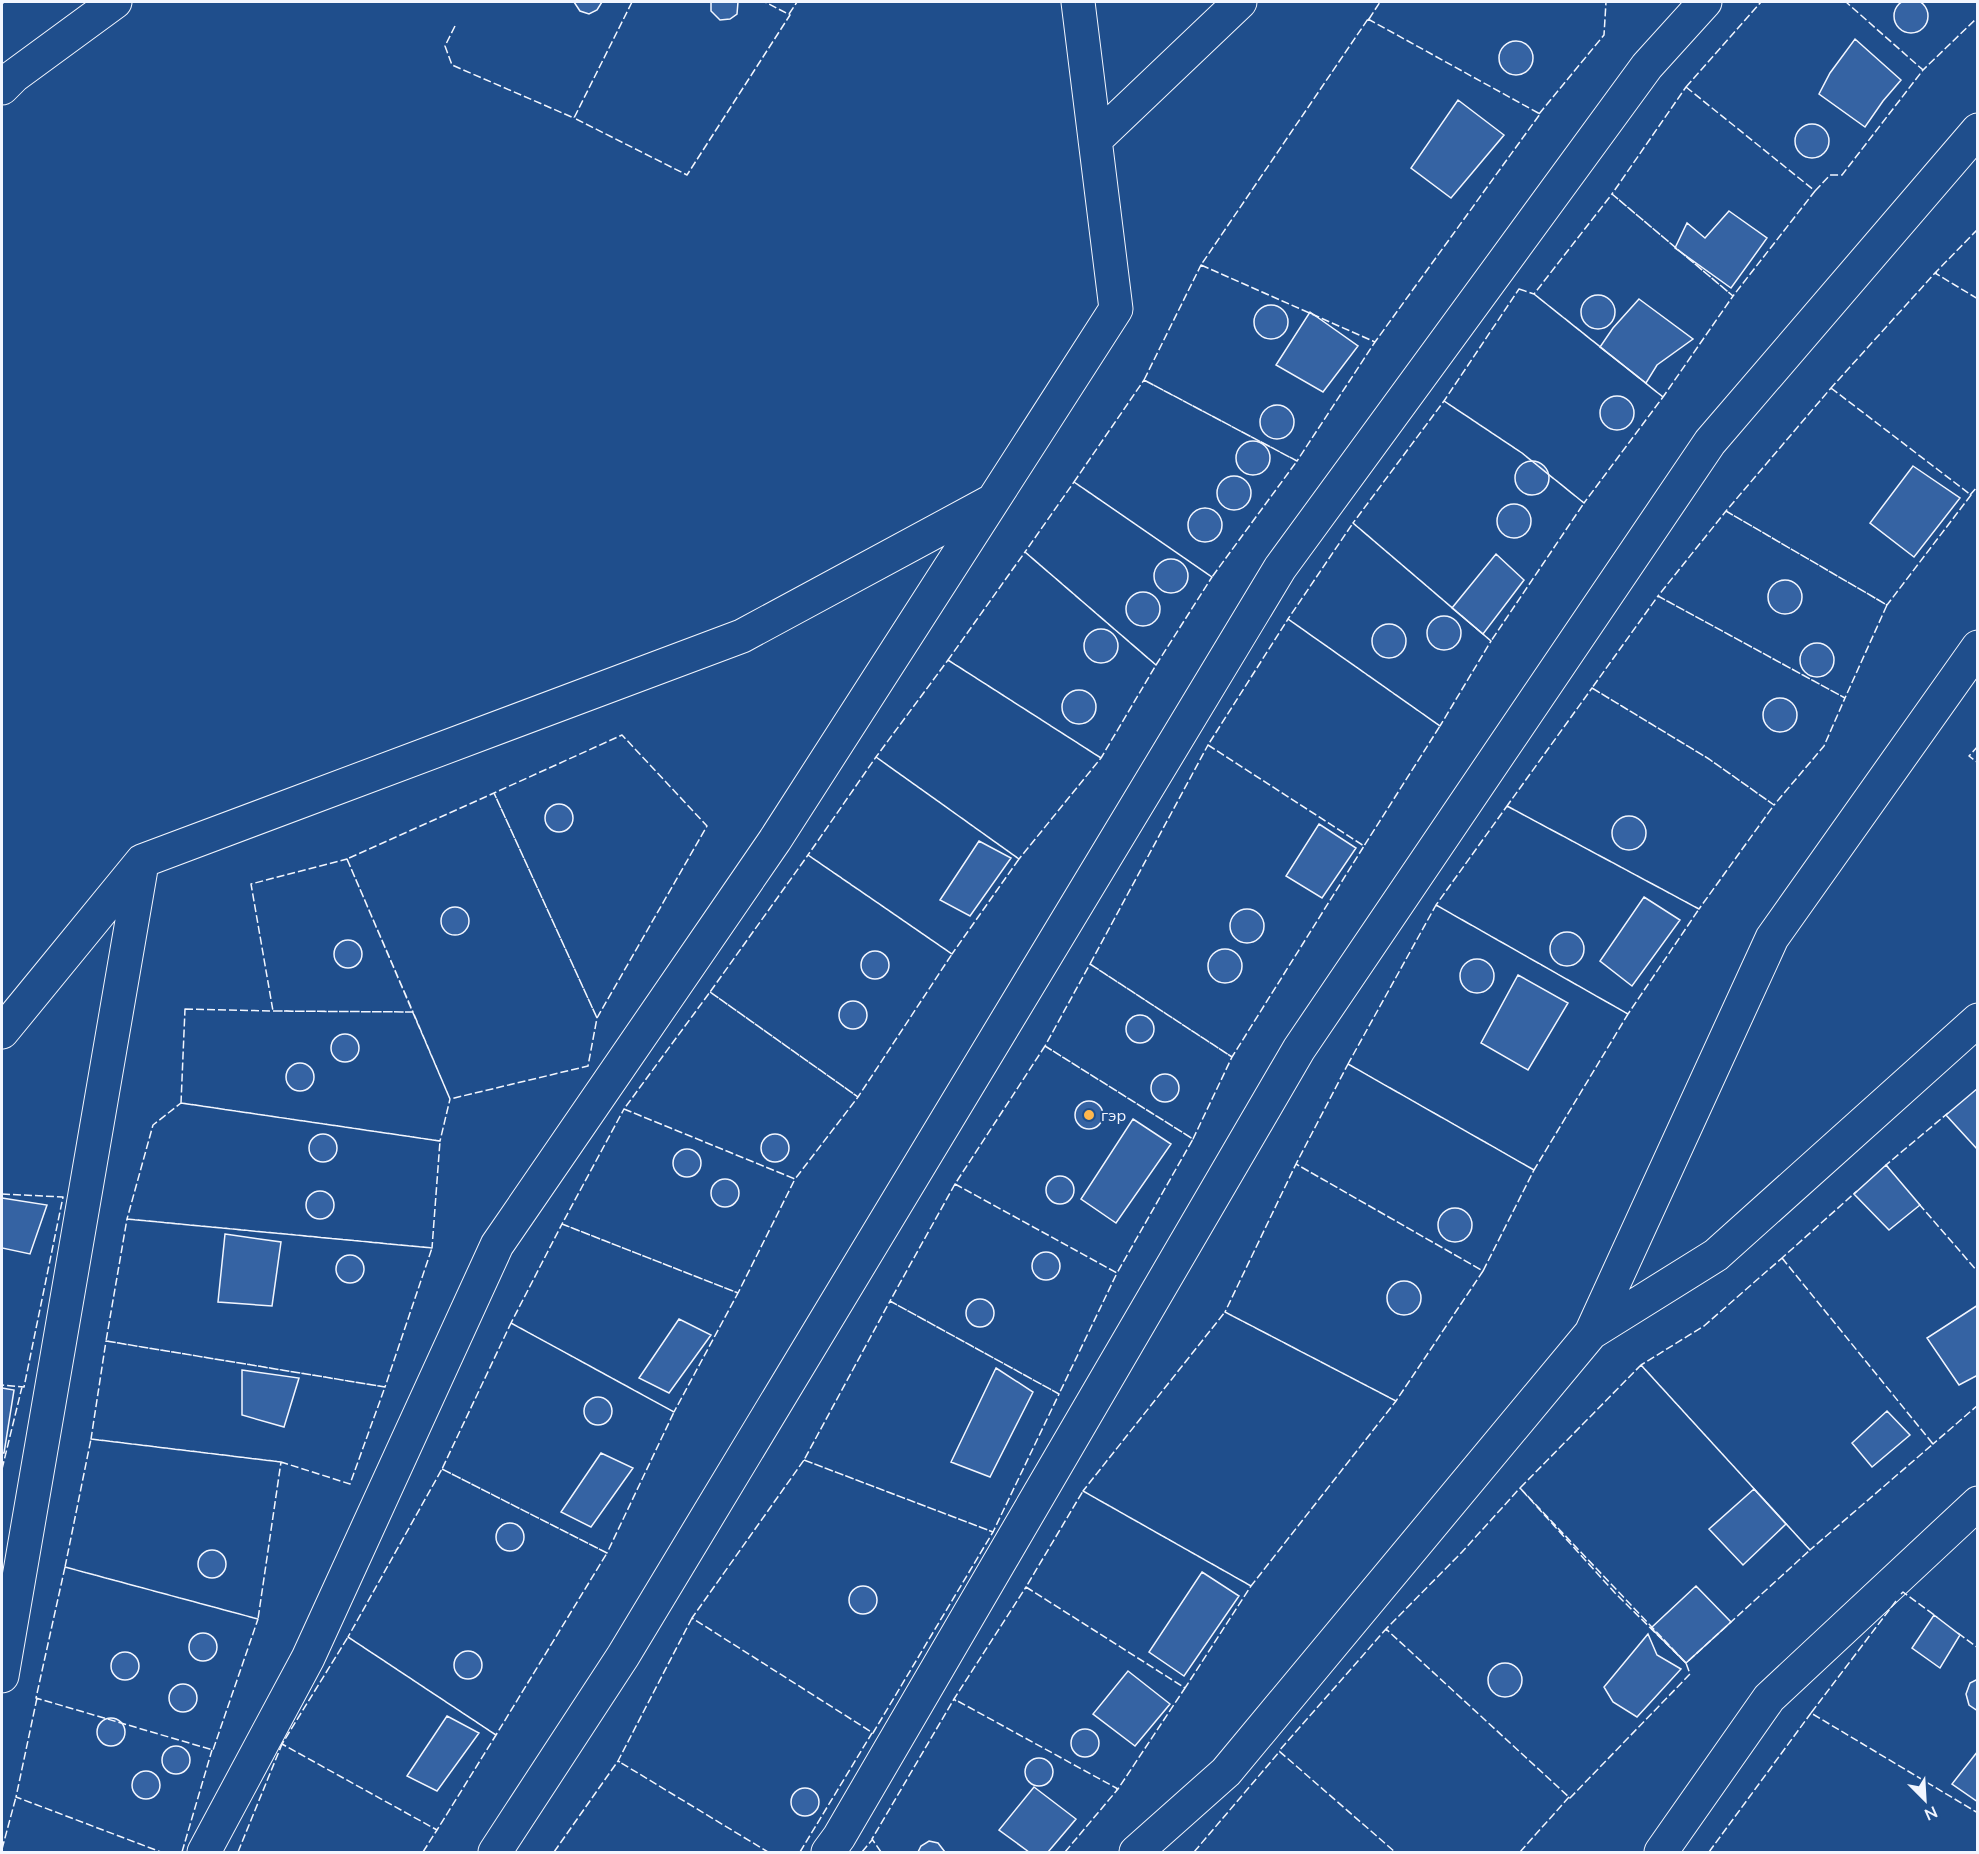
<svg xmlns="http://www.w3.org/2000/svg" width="1979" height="1854" font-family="Mulish,sans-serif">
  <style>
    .building { fill: #3563a3; stroke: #f2f6ff; stroke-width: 1.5 }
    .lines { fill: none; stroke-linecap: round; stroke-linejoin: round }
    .street-casing { stroke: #f2f6ff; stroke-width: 35 }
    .street { stroke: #1f4e8c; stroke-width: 33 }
    .fence { stroke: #f2f6ff; stroke-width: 1.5; stroke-dasharray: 8 3; stroke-linecap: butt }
    .poi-dot { fill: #ffb74d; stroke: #1f4e8c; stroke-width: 2 }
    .labels { text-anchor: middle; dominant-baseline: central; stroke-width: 4.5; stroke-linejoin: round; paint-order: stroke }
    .poi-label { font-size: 16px; fill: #f2f6ff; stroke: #1f4e8c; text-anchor: start }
  </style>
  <rect width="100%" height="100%" fill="#1f4e8c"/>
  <path class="building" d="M1894 16a17 17 0 1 1 34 0a17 17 0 1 1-34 0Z
    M 574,2 L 602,2 L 597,10 L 589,14 L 580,11 Z
    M 711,2 L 738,2 L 737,14 L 730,19 L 720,20 L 711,11 Z
    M 1855,39 L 1901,80 L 1883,101 L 1865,127 L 1819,94 L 1830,73 Z
    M1499 58a17 17 0 1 1 34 0a17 17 0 1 1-34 0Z
    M 1458,100 L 1504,135 L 1451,198 L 1411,168 Z
    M1795 141a17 17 0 1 1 34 0a17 17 0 1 1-34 0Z
    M 1729,211 L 1767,238 L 1731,288 L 1675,248 L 1687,223 L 1705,238 Z
    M1581 312a17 17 0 1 1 34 0a17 17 0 1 1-34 0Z
    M 1639,299 L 1693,339 L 1657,365 L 1646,383 L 1600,347 L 1613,328 Z
    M1254 322a17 17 0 1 1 34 0a17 17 0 1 1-34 0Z
    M 1310,312 L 1358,346 L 1323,392 L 1276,365 Z
    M1600 413a17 17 0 1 1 34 0a17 17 0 1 1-34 0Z
    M1260 422a17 17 0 1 1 34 0a17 17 0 1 1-34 0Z
    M1236 458a17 17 0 1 1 34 0a17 17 0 1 1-34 0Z
    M1515 478a17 17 0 1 1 34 0a17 17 0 1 1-34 0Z
    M 1913,466 L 1960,498 L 1914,557 L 1870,523 Z
    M1217 493a17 17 0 1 1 34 0a17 17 0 1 1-34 0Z
    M1497 521a17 17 0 1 1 34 0a17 17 0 1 1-34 0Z
    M1188 525a17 17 0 1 1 34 0a17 17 0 1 1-34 0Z
    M 1496,554 L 1524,580 L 1483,634 L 1452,608 Z
    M1154 576a17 17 0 1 1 34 0a17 17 0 1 1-34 0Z
    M1768 597a17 17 0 1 1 34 0a17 17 0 1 1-34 0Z
    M1126 609a17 17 0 1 1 34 0a17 17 0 1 1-34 0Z
    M1427 633a17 17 0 1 1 34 0a17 17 0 1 1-34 0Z
    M1372 641a17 17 0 1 1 34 0a17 17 0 1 1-34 0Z
    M1084 646a17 17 0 1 1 34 0a17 17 0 1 1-34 0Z
    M1800 660a17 17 0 1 1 34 0a17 17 0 1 1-34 0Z
    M1062 707a17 17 0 1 1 34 0a17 17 0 1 1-34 0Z
    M1763 715a17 17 0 1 1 34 0a17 17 0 1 1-34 0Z
    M545 818a14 14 0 1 1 28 0a14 14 0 1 1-28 0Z
    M1612 833a17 17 0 1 1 34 0a17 17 0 1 1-34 0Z
    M 1319,824 L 1356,848 L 1322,898 L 1286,876 Z
    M 979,841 L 1011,858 L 970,916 L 940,900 Z
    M 1644,897 L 1680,920 L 1632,986 L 1600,961 Z
    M441 921a14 14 0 1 1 28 0a14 14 0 1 1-28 0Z
    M1230 926a17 17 0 1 1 34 0a17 17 0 1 1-34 0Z
    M1550 949a17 17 0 1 1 34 0a17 17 0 1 1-34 0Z
    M334 954a14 14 0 1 1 28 0a14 14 0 1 1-28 0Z
    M1208 966a17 17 0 1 1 34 0a17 17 0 1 1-34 0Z
    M861 965a14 14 0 1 1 28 0a14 14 0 1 1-28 0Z
    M1460 976a17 17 0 1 1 34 0a17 17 0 1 1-34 0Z
    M 1518,975 L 1568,1003 L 1528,1070 L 1481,1043 Z
    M839 1015a14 14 0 1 1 28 0a14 14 0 1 1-28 0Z
    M1126 1029a14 14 0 1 1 28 0a14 14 0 1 1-28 0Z
    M331 1048a14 14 0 1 1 28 0a14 14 0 1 1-28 0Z
    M286 1077a14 14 0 1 1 28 0a14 14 0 1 1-28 0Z
    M1151 1088a14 14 0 1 1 28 0a14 14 0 1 1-28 0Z
    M 1978,1088 L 1978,1150 L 1946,1115 Z
    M1075 1115a14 14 0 1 1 28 0a14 14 0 1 1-28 0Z
    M 1133,1119 L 1171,1144 L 1116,1223 L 1081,1199 Z
    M309 1148a14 14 0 1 1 28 0a14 14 0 1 1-28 0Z
    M761 1148a14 14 0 1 1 28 0a14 14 0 1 1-28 0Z
    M673 1163a14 14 0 1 1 28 0a14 14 0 1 1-28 0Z
    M 1886,1165 L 1920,1205 L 1889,1230 L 1854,1194 Z
    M1046 1190a14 14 0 1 1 28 0a14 14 0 1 1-28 0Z
    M711 1193a14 14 0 1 1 28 0a14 14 0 1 1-28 0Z
    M306 1205a14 14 0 1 1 28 0a14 14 0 1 1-28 0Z
    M 2,1198 L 47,1205 L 30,1254 L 2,1248 Z
    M1438 1225a17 17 0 1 1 34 0a17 17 0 1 1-34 0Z
    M 225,1234 L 281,1242 L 272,1306 L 218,1302 Z
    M1032 1266a14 14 0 1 1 28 0a14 14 0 1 1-28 0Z
    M336 1269a14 14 0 1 1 28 0a14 14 0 1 1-28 0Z
    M1387 1298a17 17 0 1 1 34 0a17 17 0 1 1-34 0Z
    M966 1313a14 14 0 1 1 28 0a14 14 0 1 1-28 0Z
    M 1978,1305 L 1978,1375 L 1959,1385 L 1927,1338 Z
    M 679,1319 L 711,1335 L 669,1393 L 639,1378 Z
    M 996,1368 L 1033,1392 L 990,1477 L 951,1462 Z
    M 242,1370 L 299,1378 L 284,1427 L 242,1415 Z
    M 2,1388 L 14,1390 L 4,1453 L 2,1453 Z
    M584 1411a14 14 0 1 1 28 0a14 14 0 1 1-28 0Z
    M 1887,1411 L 1910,1435 L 1872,1467 L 1852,1443 Z
    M 601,1453 L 633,1468 L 591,1527 L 561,1512 Z
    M 1754,1489 L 1786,1524 L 1743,1565 L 1709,1529 Z
    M496 1537a14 14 0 1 1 28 0a14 14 0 1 1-28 0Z
    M198 1564a14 14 0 1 1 28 0a14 14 0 1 1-28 0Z
    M 1202,1572 L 1239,1596 L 1184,1676 L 1149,1652 Z
    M849 1600a14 14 0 1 1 28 0a14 14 0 1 1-28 0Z
    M 1696,1586 L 1731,1622 L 1686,1663 L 1651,1628 Z
    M 1934,1615 L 1960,1635 L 1940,1668 L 1912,1648 Z
    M189 1647a14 14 0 1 1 28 0a14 14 0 1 1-28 0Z
    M 1648,1634 L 1657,1655 L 1681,1669 L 1637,1717 L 1613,1702 L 1604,1687 Z
    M454 1665a14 14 0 1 1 28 0a14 14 0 1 1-28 0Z
    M111 1666a14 14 0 1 1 28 0a14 14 0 1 1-28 0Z
    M1488 1680a17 17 0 1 1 34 0a17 17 0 1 1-34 0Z
    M 1128,1671 L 1170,1704 L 1135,1746 L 1093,1714 Z
    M 1978,1679 L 1978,1711 L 1969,1705 L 1966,1694 L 1970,1683 Z
    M169 1698a14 14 0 1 1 28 0a14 14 0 1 1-28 0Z
    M 447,1716 L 479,1733 L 437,1791 L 407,1776 Z
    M97 1732a14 14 0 1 1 28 0a14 14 0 1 1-28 0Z
    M1071 1743a14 14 0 1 1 28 0a14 14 0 1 1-28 0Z
    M162 1760a14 14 0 1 1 28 0a14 14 0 1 1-28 0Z
    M 1978,1751 L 1978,1802 L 1952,1784 Z
    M1025 1772a14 14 0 1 1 28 0a14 14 0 1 1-28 0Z
    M132 1785a14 14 0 1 1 28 0a14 14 0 1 1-28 0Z
    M 1034,1787 L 1076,1819 L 1048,1852 L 1029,1852 L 999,1830 Z
    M791 1802a14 14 0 1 1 28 0a14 14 0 1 1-28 0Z
    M 929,1841 L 938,1843 L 945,1852 L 918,1852 L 921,1846 Z"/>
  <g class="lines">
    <defs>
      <path id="street" d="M 2,88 L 14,76 L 115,2
        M 1095,140 L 1240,2
        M 2,1032 L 142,861 L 742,636 L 990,502
        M 1591,1333 L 1772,938 L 1978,647
        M 2,1676 L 142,863
        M 204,1852 L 308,1658 L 497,1245 L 775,840 L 1116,309 L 1078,2
        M 495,1852 L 623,1656 L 1280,568 L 1647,66 L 1705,2
        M 828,1852 L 839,1837 L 1299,1049 L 1710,442 L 1978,130
        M 1136,1852 L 1226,1772 L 1591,1333 L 1716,1255 L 1978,1020
        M 1661,1852 L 1769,1698 L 1978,1503"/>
    </defs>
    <use href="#street" class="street-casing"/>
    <use href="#street" class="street"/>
    <path class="fence" d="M 632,2 L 574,118 L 687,175 L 790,15 L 765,2
      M 2,4 L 4,2
      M 789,14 L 797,2
      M 1368,19 L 1540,114 L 1375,342 L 1201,265 Z
      M 1369,19 L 1380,2
      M 455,26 L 445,46 L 452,65 L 574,118 L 574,117
      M 1921,68 L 1923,70 L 1978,17
      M 1686,87 L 1815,191 L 1733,296 L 1612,194 Z
      M 1686,87 L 1761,2
      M 1539,114 L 1604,35 L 1606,2
      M 1815,191 L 1830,175 L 1842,175 L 1923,70 L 1846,2
      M 1612,194 L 1733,296 L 1663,397 L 1534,294 Z
      M 1201,265 L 1375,342 L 1297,461 L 1144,380 Z
      M 1937,273 L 1935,273 L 1978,229
      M 1519,289 L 1534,294 L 1663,397 L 1584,503 L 1522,453 L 1444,401 Z
      M 1144,380 L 1297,461 L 1212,577 L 1074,482 Z
      M 1831,388 L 1971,495 L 1887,605 L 1726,511 Z
      M 1832,389 L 1831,388 L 1935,273 L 1978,299
      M 1444,401 L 1522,453 L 1584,503 L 1491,641 L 1353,523 Z
      M 1074,482 L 1212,577 L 1156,665 L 1025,552 Z
      M 1970,495 L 1978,486
      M 1726,511 L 1887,605 L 1845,698 L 1658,596 Z
      M 1353,523 L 1491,641 L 1440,726 L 1288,619 Z
      M 1025,552 L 1156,665 L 1101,758 L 948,660 Z
      M 1658,596 L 1845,698 L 1824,746 L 1774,805 L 1709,759 L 1592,688 Z
      M 1288,619 L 1440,726 L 1364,846 L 1208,745 Z
      M 948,660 L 1101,758 L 1019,859 L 876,757 Z
      M 1592,688 L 1709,759 L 1774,805 L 1699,909 L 1507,806 Z
      M 1208,745 L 1364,846 L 1232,1057 L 1090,964 Z
      M 1978,746 L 1969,756 L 1978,763
      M 876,757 L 1019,859 L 952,954 L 808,855 Z
      M 1507,806 L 1699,909 L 1628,1014 L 1436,905 Z
      M 808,855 L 952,954 L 858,1097 L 710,992 Z
      M 347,859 L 413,1012 L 273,1011 L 251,884 Z
      M 1436,905 L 1628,1014 L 1534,1170 L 1348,1064 Z
      M 1090,964 L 1232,1057 L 1193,1139 L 1045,1046 Z
      M 710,992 L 858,1097 L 795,1179 L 624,1109 Z
      M 185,1009 L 273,1011 L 413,1012 L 450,1099 L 440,1141 L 181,1103 Z
      M 597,1018 L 494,793 L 622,735 L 707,826 L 597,1018 L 588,1066 L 450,1099 L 347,859 L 494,793 L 597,1018
      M 1045,1046 L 1193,1139 L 1117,1273 L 955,1184 Z
      M 1348,1064 L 1534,1170 L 1483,1271 L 1296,1164 Z
      M 181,1103 L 440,1141 L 432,1248 L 127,1219 L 153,1125 Z
      M 624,1109 L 795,1179 L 738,1293 L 562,1224 Z
      M 1888,1167 L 1886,1165 L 1948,1113
      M 955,1184 L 1117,1273 L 1059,1394 L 890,1301 Z
      M 2,1194 L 63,1197 L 24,1387 L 2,1385
      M 1919,1204 L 1978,1272
      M 127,1219 L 432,1248 L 385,1387 L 106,1341 Z
      M 562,1224 L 738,1293 L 674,1412 L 511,1323 Z
      M 1782,1258 L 1933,1444 L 1810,1550 L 1641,1365 L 1704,1326 Z
      M 1784,1260 L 1782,1258 L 1857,1191
      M 890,1301 L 1059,1394 L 993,1532 L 804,1460 Z
      M 511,1323 L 674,1412 L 607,1553 L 442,1469 Z
      M 106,1341 L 385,1387 L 350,1484 L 281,1462 L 91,1439 Z
      M 1641,1365 L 1810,1550 L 1686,1663 L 1615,1593 L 1520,1488 Z
      M 1396,1401 L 1225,1312 L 1296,1164 L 1483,1271 L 1396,1401 L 1251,1586 L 1083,1491 L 1225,1312 L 1396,1401
      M 91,1439 L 281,1462 L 258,1619 L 65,1567 Z
      M 1931,1442 L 1933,1444 L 1978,1405
      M 804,1460 L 993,1532 L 873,1733 L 692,1618 Z
      M 2,1469 L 22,1387
      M 442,1469 L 607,1553 L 496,1735 L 348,1637 Z
      M 1520,1488 L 1686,1663 L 1690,1674 L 1570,1798 L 1386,1629 L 1462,1552 Z
      M 1083,1491 L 1251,1586 L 1185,1688 L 1026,1587 Z
      M 65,1567 L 258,1619 L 213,1750 L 36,1698 Z
      M 1026,1587 L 1185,1688 L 1118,1789 L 954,1699 Z
      M 1901,1594 L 1903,1592 L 1937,1617
      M 1896,1601 L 1811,1713 L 1978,1813
      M 692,1618 L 618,1761 L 768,1852
      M 1387,1631 L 1386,1629 L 1279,1751 L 1395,1852
      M 1958,1633 L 1978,1648
      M 348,1637 L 496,1735 L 437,1830 L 282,1744 Z
      M 37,1698 L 16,1797 L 161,1852
      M 2,1849 L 16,1797
      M 182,1852 L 212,1750
      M 238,1852 L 282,1744 L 285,1745
      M 423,1852 L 437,1830
      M 554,1852 L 618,1761 L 620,1762
      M 800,1852 L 872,1733
      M 862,1852 L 872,1840
      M 881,1852 L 872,1839 L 954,1699 L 956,1701
      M 1065,1852 L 1118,1789 L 1116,1789
      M 1194,1852 L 1280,1751
      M 1520,1852 L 1569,1797
      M 1709,1852 L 1811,1713 L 1813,1714"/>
  </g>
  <circle class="poi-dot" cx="1089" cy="1115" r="6"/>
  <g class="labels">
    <g class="poi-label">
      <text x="1101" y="1115">гэр</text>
    </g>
  </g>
  <rect width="1979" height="1854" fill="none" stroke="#f2f6ff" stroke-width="6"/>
  <g transform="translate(1925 1800) rotate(156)" stroke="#1f4e8c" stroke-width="4.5" paint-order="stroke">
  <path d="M0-4.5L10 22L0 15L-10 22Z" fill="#f2f6ff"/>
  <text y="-9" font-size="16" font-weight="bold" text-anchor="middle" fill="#f2f6ff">N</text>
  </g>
</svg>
